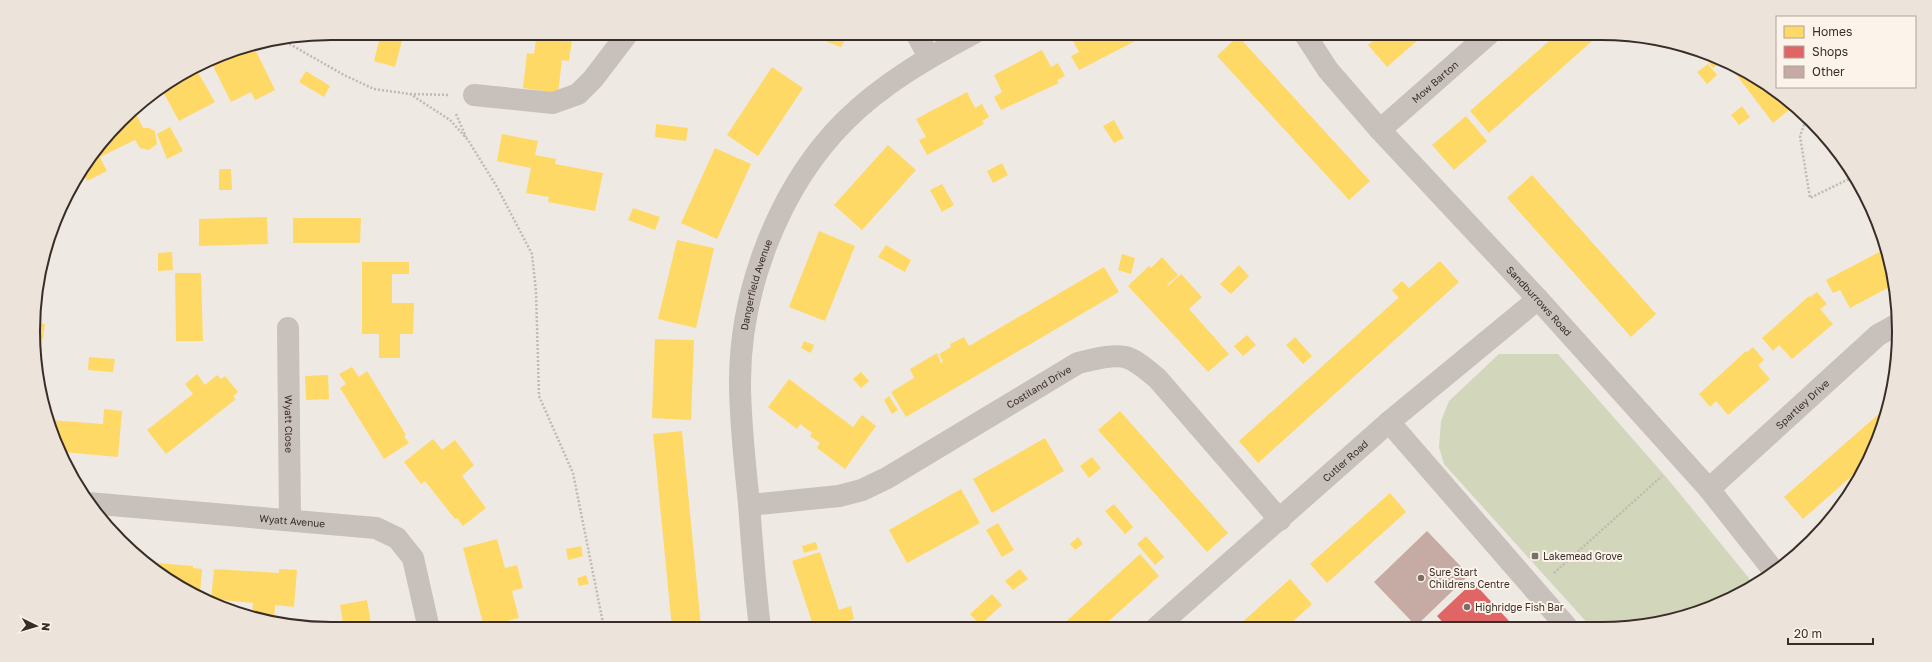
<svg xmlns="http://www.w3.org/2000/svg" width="1932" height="662" font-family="'Golos Text',sans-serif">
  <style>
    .green { fill: #d2d6bb }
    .homes { fill: #ffd966 }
    .shops { fill: #e06666 }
    .building { fill: #c5aba3 }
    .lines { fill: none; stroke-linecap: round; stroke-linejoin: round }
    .path { stroke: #c1b9b3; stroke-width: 2.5; stroke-dasharray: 2 2; stroke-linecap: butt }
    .street { stroke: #c8c0bb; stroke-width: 22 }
    .poi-dot { fill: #796f69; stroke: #fcf3ea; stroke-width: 1.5 }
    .labels { text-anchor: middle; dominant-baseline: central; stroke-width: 4; stroke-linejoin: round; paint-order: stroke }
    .street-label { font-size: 10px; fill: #3a2d28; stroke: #fcf3ea }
    .poi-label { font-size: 10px; fill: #3a2d28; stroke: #fcf3ea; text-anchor: start }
    .rim { fill: none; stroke: #3a2d28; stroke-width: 2 }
  </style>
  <rect width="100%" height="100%" fill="#efe9e3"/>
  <path class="green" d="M 1499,354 L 1558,354 L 1667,478 L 1753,583 L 1715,606 L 1640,626 L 1591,627 L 1444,464 L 1439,447 L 1441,421 L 1449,401 Z"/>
  <path class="homes" d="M 347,33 L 362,33 L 361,41 L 346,40 Z
    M 381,33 L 404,33 L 395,67 L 374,61 Z
    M 537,33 L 573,33 L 569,61 L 562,60 L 558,93 L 523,88 L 527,53 L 534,54 Z
    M 831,33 L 848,33 L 841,47 L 827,42 Z
    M 1073,33 L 1141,33 L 1143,37 L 1079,70 L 1071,56 L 1079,52 L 1070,35 Z
    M 1154,33 L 1169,33 L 1158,40 Z
    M 1383,33 L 1426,33 L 1387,67 L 1368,45 Z
    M 1558,33 L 1601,33 L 1489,133 L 1470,111 Z
    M 1238,36 L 1370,181 L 1349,200 L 1217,56 Z
    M 253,45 L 275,90 L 255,100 L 251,92 L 231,102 L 210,60 L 217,56 Z
    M 1042,50 L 1051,67 L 1058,63 L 1065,76 L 1057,80 L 1059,83 L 1001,110 L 994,97 L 1002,92 L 994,75 Z
    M 1709,55 L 1723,60 L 1713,68 L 1705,58 Z
    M 1726,61 L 1782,94 L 1794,106 L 1773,123 Z
    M 1708,64 L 1717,75 L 1707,84 L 1697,72 Z
    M 772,67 L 803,88 L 758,156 L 727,135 Z
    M 196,69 L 215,102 L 179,121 L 162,90 Z
    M 306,71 L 330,86 L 324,97 L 299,82 Z
    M 967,92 L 975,108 L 982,104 L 989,117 L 982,121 L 984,124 L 927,155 L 919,140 L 926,137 L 916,119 Z
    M 1742,106 L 1750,117 L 1739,125 L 1731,115 Z
    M 133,108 L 143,128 L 149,128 L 155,131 L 157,144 L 149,150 L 140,148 L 135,140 L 100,157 L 107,171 L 87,181 L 86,178 L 76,179 L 95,149 Z
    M 1466,116 L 1487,141 L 1454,170 L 1432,145 Z
    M 1114,120 L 1124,138 L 1114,143 L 1103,126 Z
    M 656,124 L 688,128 L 686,141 L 655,137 Z
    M 170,127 L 183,151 L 167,159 L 157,134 Z
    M 502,134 L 538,141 L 535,155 L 556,159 L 555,164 L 603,173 L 595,211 L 548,202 L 549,197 L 526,193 L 531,168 L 497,161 Z
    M 888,145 L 916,170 L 862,230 L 834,205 Z
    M 715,148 L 751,164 L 717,239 L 681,223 Z
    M 1002,163 L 1008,175 L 993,183 L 987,171 Z
    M 219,169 L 231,169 L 232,190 L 219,190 Z
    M 1532,175 L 1656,314 L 1631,337 L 1507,198 Z
    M 942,184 L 954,205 L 942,212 L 930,190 Z
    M 633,208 L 660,217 L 655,230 L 628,220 Z
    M 267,217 L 268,244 L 199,246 L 199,219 Z
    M 293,218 L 361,218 L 360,243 L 293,243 Z
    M 819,231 L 855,246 L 825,321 L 789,307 Z
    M 677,240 L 714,248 L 696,328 L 658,319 Z
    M 886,245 L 911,260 L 905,272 L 878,257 Z
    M 1883,250 L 1887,250 L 1895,284 L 1850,308 L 1840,290 L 1833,293 L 1826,280 Z
    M 172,252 L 173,270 L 158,271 L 158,253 Z
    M 1122,254 L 1135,258 L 1131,274 L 1118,270 Z
    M 1162,257 L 1178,275 L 1167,285 L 1168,286 L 1181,274 L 1202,297 L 1189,309 L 1229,354 L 1208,372 L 1128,286 L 1149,266 L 1151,268 Z
    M 1440,261 L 1459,282 L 1258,463 L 1239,441 L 1397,299 L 1399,298 L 1392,290 L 1402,281 L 1409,288 Z
    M 362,262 L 409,262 L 409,274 L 392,274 L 392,303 L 414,303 L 413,334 L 400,334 L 400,358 L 379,358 L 379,334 L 362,334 Z
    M 1239,265 L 1249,276 L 1231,294 L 1220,284 Z
    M 1104,267 L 1119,292 L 906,417 L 891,392 L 914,378 L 910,369 L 937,353 L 941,363 L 943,362 L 939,354 L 951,347 L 950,344 L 964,337 L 969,346 Z
    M 175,273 L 201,273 L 203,341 L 176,341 Z
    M 1817,292 L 1827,304 L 1820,309 L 1833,324 L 1792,359 L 1779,345 L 1773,351 L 1762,338 L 1809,296 L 1810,297 Z
    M 35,322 L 45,324 L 43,339 L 34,338 Z
    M 1247,335 L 1256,345 L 1243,356 L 1234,346 Z
    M 1295,337 L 1312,356 L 1303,364 L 1286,345 Z
    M 655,339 L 694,340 L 691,420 L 652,418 Z
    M 804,341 L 814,345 L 811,353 L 801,348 Z
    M 1753,347 L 1764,360 L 1758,365 L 1770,379 L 1728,415 L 1716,401 L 1710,407 L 1699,394 L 1746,351 L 1747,352 Z
    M 89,357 L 115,359 L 113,372 L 88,370 Z
    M 352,367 L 359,377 L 367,371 L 406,435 L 404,436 L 409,443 L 384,459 L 340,388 L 346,384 L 339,374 Z
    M 861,372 L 869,381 L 861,388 L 853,379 Z
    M 197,374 L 205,385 L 217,375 L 221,379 L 225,376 L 238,392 L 233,396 L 236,399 L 166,454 L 147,430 L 193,394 L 185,384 Z
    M 328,375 L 329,399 L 306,400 L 305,376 Z
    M 789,379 L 853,427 L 862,415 L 876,426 L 845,469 L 817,448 L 820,443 L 810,436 L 812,433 L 800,424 L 797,429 L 768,407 Z
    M 889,396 L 898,410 L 892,414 L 884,400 Z
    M 1889,405 L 1862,467 L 1803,519 L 1784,497 Z
    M 104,409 L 122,411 L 118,457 L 63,452 L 48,420 L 103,424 Z
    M 1120,411 L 1228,533 L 1207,552 L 1098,430 Z
    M 682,431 L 701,626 L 672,628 L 653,434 Z
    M 1045,438 L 1064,471 L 992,513 L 973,479 Z
    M 433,439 L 442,450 L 455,440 L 474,465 L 462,476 L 486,508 L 463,526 L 457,518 L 455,519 L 425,481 L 421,484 L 404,462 Z
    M 1092,457 L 1101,468 L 1089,478 L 1080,466 Z
    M 961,489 L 980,523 L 907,563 L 889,530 Z
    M 1390,493 L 1406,512 L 1327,583 L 1310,564 Z
    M 1114,504 L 1133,527 L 1125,534 L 1105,511 Z
    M 998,523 L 1014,550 L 1002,557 L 986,530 Z
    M 1146,536 L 1164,557 L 1155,565 L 1137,544 Z
    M 1078,537 L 1083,544 L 1075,550 L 1070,544 Z
    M 497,539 L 505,568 L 517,565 L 523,588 L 512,591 L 519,618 L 484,627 L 463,548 Z
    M 816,542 L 818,549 L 804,553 L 802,546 Z
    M 581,546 L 583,556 L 568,560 L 566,549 Z
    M 820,552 L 839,610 L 851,606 L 854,619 L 843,623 L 845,628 L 814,628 L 792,561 Z
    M 1140,554 L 1159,576 L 1101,628 L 1059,628 Z
    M 145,562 L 193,566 L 193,568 L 202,569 L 200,594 L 165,579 Z
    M 214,569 L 279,573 L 279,569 L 297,570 L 294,607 L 275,605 L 274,621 L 252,618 L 253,603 L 211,599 Z
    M 1020,569 L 1028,579 L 1013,590 L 1005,581 Z
    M 586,575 L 589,584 L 579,586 L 577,578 Z
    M 1290,579 L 1312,604 L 1287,627 L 1237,627 Z
    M 992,594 L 1002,605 L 980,625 L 970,614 Z
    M 367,600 L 372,629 L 344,629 L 340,605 Z"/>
  <path class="shops" d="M 1473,582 L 1509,621 L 1503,627 L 1447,627 L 1437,616 Z"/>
  <path class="building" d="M 1427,531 L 1469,575 L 1416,626 L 1374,582 Z"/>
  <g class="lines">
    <path class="path" d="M 279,38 L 344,75 L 374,89 L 410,94 L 450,120 L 468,140 L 497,187 L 532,254 L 536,291 L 539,396 L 573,473 L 604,628
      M 410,94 L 449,95
      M 456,114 L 466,137
      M 1807,117 L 1800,136 L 1810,198 L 1855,176
      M 1554,573 L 1662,476"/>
    <g class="street">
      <path d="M 916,33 L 929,57"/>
      <path id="s1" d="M 1304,33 L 1328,70 L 1380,130 L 1538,299 L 1709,489 L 1773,570"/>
      <path d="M 474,95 L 553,103 L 578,94 L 593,79 L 628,33"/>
      <path id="s2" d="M 1380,130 L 1490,33"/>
      <path id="s3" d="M 288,328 L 290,520"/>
      <path d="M 1389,422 L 1567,627"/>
      <path id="s4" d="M 1709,489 L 1878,335 L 1898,324"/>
      <path id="s5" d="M 88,503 L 376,528 L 397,538 L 413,558 L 429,629"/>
      <path id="s6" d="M 749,505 L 839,496 L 862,490 L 887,478 L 1078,363 C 1092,360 1111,354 1125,357 C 1137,360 1148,371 1157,378 L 1280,520"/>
      <path id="s7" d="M 1157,627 L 1389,422 L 1538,299"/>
      <path id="s8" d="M 760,628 C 755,587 752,545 749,504 C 745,463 740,423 740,382 C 740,290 779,187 845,121 C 882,84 929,57 974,33"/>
    </g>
  </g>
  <g class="poi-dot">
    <rect x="1531" y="552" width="8" height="8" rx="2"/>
    <circle cx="1421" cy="578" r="4"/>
    <circle cx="1467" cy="607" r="4"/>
  </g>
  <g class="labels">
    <g class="street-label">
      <text stroke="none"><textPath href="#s2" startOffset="73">Mow Barton</textPath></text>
      <text stroke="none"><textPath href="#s8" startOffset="346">Dangerfield Avenue</textPath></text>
      <text stroke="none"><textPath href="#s1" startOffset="357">Sandburrows Road</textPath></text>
      <text stroke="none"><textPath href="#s6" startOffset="319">Costiland Drive</textPath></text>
      <text stroke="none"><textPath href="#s4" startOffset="126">Spartley Drive</textPath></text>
      <text stroke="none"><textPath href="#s3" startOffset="96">Wyatt Close</textPath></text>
      <text stroke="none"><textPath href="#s7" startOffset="251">Cutler Road</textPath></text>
      <text stroke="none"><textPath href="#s5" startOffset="205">Wyatt Avenue</textPath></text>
    </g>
    <g class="poi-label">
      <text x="1543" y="556">Lakemead Grove</text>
      <text x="1429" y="572">Sure Start<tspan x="1429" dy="12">Childrens Centre</tspan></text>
      <text x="1475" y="607">Highridge Fish Bar</text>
    </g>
  </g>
  <path d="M0 0H1932V662H0ZM331 40H1601A291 291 0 0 1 1892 331V331A291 291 0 0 1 1601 622H331A291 291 0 0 1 40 331V331A291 291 0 0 1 331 40Z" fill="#ece3da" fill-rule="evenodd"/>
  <path class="rim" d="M331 40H1601A291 291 0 0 1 1892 331V331A291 291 0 0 1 1601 622H331A291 291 0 0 1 40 331V331A291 291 0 0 1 331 40Z"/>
  <rect x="1776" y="16" width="140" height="72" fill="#fcf3ea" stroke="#aea49c"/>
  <rect x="1784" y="26" width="20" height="12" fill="#ffd966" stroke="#aea49c"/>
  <text x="1812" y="36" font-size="12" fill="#3a2d28">Homes</text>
  <rect x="1784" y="46" width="20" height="12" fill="#e06666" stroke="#aea49c"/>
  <text x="1812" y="56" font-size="12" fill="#3a2d28">Shops</text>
  <rect x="1784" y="66" width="20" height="12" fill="#c5aba3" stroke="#aea49c"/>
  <text x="1812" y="76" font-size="12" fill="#3a2d28">Other</text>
  <g transform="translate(36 626) rotate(95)" stroke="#fcf3ea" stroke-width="3" paint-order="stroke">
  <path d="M0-3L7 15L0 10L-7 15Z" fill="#3a2d28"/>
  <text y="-6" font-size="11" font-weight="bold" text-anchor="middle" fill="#3a2d28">N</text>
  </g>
  <path d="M1788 638v6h85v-6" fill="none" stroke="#3a2d28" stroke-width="2"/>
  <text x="1794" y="638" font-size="12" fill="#3a2d28" stroke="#fcf3ea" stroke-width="3" paint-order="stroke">20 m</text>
</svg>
